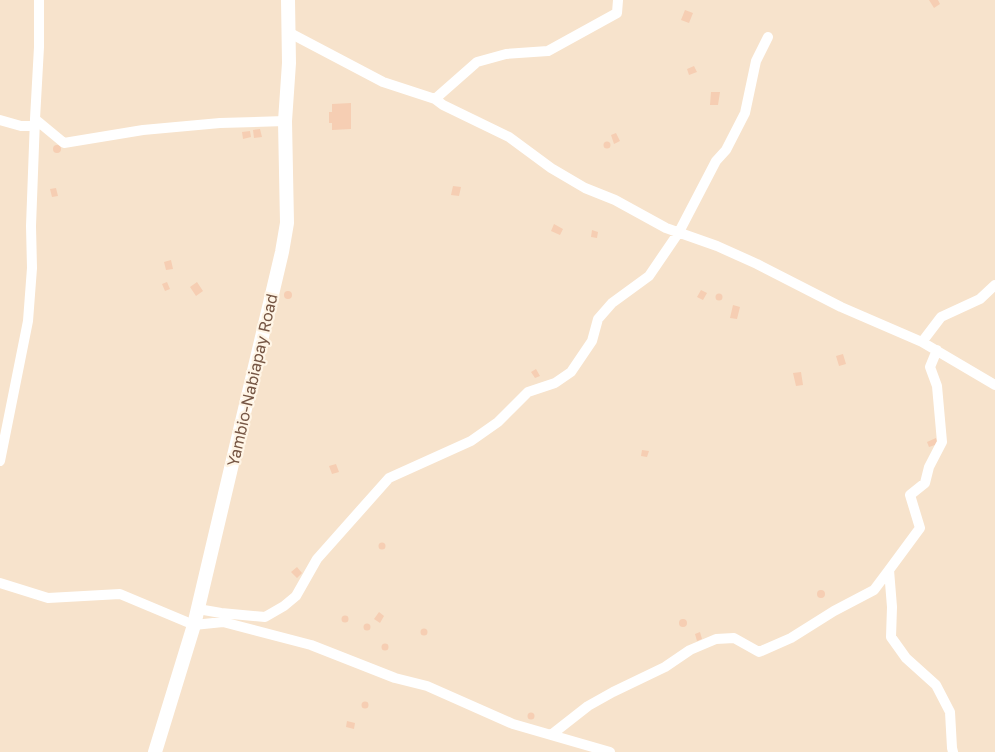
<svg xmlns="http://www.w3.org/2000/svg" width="995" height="752" font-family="'Golos Text',sans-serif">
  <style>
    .residential { fill: #f7e3cc }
    .building { fill: #f6ceb3 }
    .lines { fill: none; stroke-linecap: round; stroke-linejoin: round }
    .street { stroke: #fff; stroke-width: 10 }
    .secondary { stroke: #fff; stroke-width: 14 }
    .labels { text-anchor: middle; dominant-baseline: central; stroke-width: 4.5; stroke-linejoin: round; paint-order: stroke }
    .street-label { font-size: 16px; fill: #765644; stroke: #fff5e6 }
  </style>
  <rect width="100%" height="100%" fill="#fef2de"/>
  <path class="residential" d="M 0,0 L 995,0 L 995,752 L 0,752 Z"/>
  <path class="building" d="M 929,0 L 938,0 L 940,4 L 934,8 Z
    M 685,10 L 693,13 L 689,23 L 681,20 Z
    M 694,66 L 697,72 L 689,75 L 687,69 Z
    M 711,92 L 720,92 L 718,105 L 710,105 Z
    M 351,103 L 351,129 L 332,130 L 332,123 L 329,123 L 329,112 L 332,112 L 332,104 Z
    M 260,129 L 262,137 L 254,138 L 253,130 Z
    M 250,131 L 251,137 L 243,139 L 242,132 Z
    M 616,133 L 620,141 L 614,144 L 611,135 Z
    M603.5 145a3.5 3.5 0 1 1 7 0a3.5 3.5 0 1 1-7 0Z
    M53 149a4 4 0 1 1 8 0a4 4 0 1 1-8 0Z
    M 453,186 L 461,187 L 459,196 L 451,195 Z
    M 56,188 L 58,196 L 52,197 L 50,189 Z
    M 554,224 L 563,229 L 560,235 L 551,231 Z
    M 592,230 L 598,232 L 597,238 L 591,237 Z
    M 171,260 L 173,269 L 166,270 L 164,262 Z
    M 167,282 L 170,289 L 165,291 L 162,284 Z
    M 197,282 L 203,291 L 196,296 L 190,287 Z
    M 701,290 L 707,293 L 703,300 L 697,297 Z
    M284 295a4 4 0 1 1 8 0a4 4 0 1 1-8 0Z
    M715.5 297a3.5 3.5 0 1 1 7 0a3.5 3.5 0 1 1-7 0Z
    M 733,305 L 740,307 L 737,319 L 730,318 Z
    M 843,354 L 846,364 L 839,366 L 836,356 Z
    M 536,369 L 540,376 L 535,378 L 531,372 Z
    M 801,372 L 803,385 L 796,386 L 793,373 Z
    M 936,438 L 938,444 L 929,447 L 927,442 Z
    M 642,450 L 649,451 L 647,457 L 641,456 Z
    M 336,464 L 339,472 L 332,474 L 329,466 Z
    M378.5 546a3.5 3.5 0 1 1 7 0a3.5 3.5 0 1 1-7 0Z
    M 297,567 L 302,573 L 297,578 L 291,572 Z
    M817 594a4 4 0 1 1 8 0a4 4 0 1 1-8 0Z
    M 379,612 L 384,616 L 380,623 L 374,619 Z
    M341.5 619a3.5 3.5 0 1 1 7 0a3.5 3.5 0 1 1-7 0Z
    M679 623a4 4 0 1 1 8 0a4 4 0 1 1-8 0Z
    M363.5 627a3.5 3.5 0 1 1 7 0a3.5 3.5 0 1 1-7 0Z
    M420.5 632a3.5 3.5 0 1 1 7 0a3.5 3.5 0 1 1-7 0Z
    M 700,632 L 702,639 L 697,641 L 695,634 Z
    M381.5 647a3.5 3.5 0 1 1 7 0a3.5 3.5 0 1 1-7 0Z
    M361.5 705a3.5 3.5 0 1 1 7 0a3.5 3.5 0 1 1-7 0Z
    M527.5 716a3.5 3.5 0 1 1 7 0a3.5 3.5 0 1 1-7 0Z
    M 347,721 L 355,723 L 354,729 L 346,727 Z"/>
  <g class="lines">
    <path class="street" d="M 288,32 L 383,82 L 435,99 L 443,105 L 509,137 L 551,168 L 585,188 L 615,200 L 666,228 L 717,246 L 757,264 L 841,307 L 922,342 L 995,385
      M 435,99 L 477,62 L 506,54 L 548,51 L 617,13 L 618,0
      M 35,119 L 64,143 L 143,130 L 220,123 L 285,121
      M 0,120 L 21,126 L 34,126
      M 922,342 L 941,317 L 980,299 L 995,285
      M 937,350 L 930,367 L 937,386 L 942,442 L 929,467 L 925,483 L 910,495 L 920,528 L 889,570 L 892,607 L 891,637 L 906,658 L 936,685 L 950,712 L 952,748 L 953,752
      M 0,461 L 28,321 L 32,268 L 31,226 L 35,119 L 39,47 L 39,0
      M 0,583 L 48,598 L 120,594 L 194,625 L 223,622 L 311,645 L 395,678 L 427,686 L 513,724 L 610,752
      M 198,609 L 221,613 L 265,617 L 284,606 L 296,596 L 317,559 L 389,478 L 471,441 L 498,422 L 528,392 L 555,383 L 571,372 L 592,341 L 598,319 L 612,303 L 649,276 L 679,232 L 716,161 L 726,150 L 745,113 L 756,61 L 768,37
      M 551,735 L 588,706 L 613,692 L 665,667 L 690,650 L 716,639 L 734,638 L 759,652 L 791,638 L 834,611 L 874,590 L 889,570"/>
    <path class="secondary" d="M 155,752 L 194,625 L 282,252 L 287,223 L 285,121 L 289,63 L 288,0"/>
  </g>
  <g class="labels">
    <g class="street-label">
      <text transform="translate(252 380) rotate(-77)">Yambio-Nabiapay Road</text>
    </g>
  </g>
</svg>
